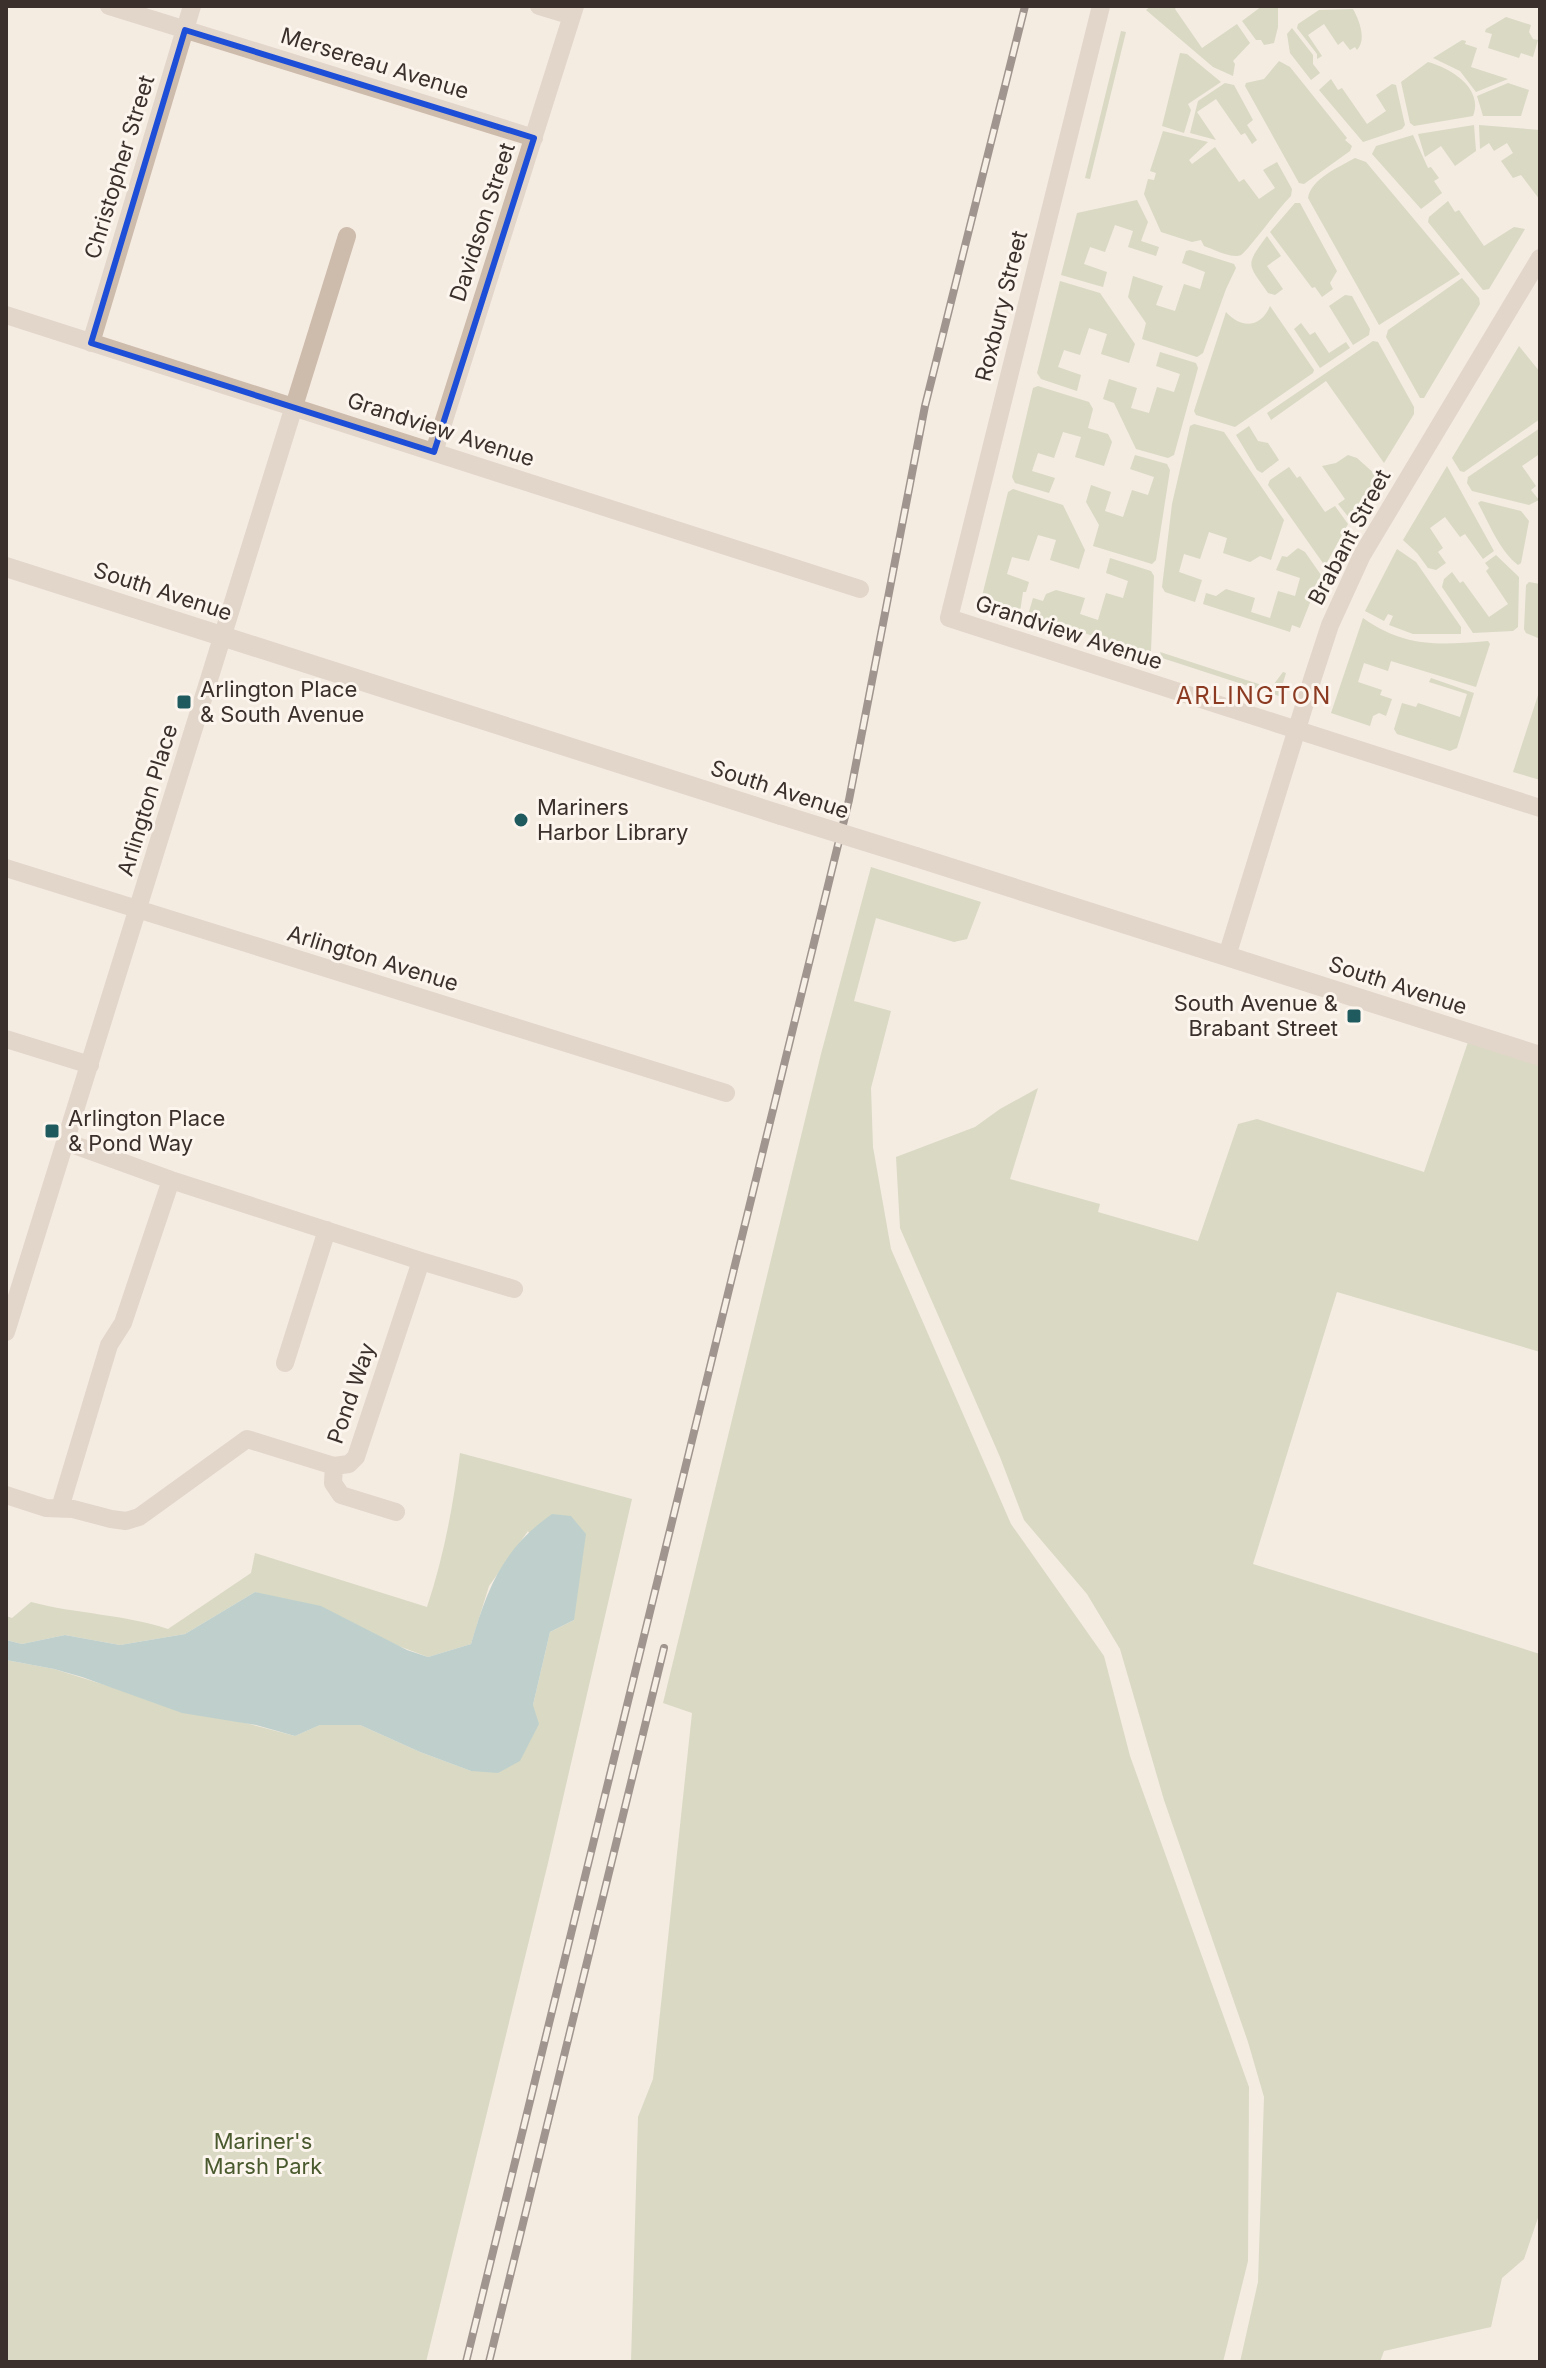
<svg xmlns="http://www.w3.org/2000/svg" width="1546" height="2368" font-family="Inter,sans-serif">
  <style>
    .green { fill: #b8c4a0 }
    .water { fill: #7fb0b2 }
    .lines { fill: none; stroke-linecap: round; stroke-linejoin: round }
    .minor { stroke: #cdbbac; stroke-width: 18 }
    .tertiary { stroke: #cdbbac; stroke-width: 20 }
    .rail-casing { stroke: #3b302b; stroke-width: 8 }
    .rail { stroke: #fbf5ee; stroke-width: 5; stroke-dasharray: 15; stroke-linecap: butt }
    .tertiary-bridge { stroke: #cdbbac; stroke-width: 20 }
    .marked { fill: none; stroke: #1d4ed8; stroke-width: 6; stroke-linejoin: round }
    .poi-dot { fill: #1f5a5e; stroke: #fbf5ee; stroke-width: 3 }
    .labels { text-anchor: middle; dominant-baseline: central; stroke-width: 6; stroke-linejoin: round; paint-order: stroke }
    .street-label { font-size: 22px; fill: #3b302b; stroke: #fbf5ee }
    .poi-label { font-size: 22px; fill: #3b302b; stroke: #fbf5ee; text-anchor: start }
    .park-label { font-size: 22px; fill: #4a5a2e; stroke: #fbf5ee }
    .neighbourhood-label { font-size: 24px; letter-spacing: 2px; fill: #8c3b22; stroke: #fbf5ee }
  </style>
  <rect width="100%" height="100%" fill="#f4ebe1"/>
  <path class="green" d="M 1151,6 L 1177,6 L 1175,9 L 1202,48 L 1237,24 L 1250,43 L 1233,61 L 1235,64 L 1233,76 L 1213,67 L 1146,10 Z
    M 1262,6 L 1278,6 L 1278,27 L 1274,43 L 1264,45 L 1261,40 L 1256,40 L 1242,21 Z
    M 1353,9 C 1359,20 1367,39 1357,50 L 1355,47 L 1350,50 L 1343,41 L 1338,45 L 1324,24 L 1308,35 L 1322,56 L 1317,59 L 1317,54 L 1297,28 L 1298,24 L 1319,10 Z
    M 1506,17 L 1531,25 L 1529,32 L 1533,39 L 1538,40 L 1533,57 L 1521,53 L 1519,58 L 1488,48 L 1492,34 L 1485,32 L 1486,29 Z
    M 1292,28 L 1313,55 L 1313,64 L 1320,73 L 1311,80 L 1290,53 L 1287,34 Z
    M 1121,31 L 1126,32 L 1090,179 L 1085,178 Z
    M 1462,40 L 1466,41 L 1465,44 L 1477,48 L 1471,67 L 1508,79 L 1476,92 L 1460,71 L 1433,58 Z
    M 1180,53 L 1187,54 L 1221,82 L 1188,104 L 1191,110 L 1184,133 L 1162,126 Z
    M 1279,61 L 1290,67 L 1347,138 L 1345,140 L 1352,146 L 1350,151 L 1304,184 L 1299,183 L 1245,86 L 1246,83 L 1264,79 Z
    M 1428,62 C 1450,68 1484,88 1473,116 L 1414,126 L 1410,123 L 1401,82 Z
    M 1331,79 L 1338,90 L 1342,88 L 1367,124 L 1386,111 L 1376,95 L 1392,84 L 1396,85 L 1405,125 L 1402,129 L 1363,142 L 1319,90 Z
    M 1225,83 L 1234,85 L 1253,120 L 1247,125 L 1257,140 L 1252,144 L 1245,133 L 1241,135 L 1216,99 L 1197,112 L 1216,140 L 1190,133 L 1198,101 Z
    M 1508,83 L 1529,90 L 1521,116 L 1483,116 L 1477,96 Z
    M 1474,125 L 1476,151 L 1455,166 L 1441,146 L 1425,157 L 1418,134 Z
    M 1479,125 L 1540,130 L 1540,200 L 1521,175 L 1513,178 L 1501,161 L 1513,153 L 1507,143 L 1494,151 L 1489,143 L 1480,149 Z
    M 1163,131 L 1208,142 L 1189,160 L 1192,164 L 1215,147 L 1239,182 L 1244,179 L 1259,199 L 1275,188 L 1263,170 L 1277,162 L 1292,189 L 1291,196 C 1281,205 1246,253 1241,255 C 1232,259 1213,249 1204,246 L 1201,240 L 1192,242 L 1161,232 L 1144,194 L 1148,179 L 1154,180 L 1156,173 L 1150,171 Z
    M 1413,135 L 1428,168 L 1431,167 L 1439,178 L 1434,181 L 1442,193 L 1421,209 L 1372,154 L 1376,146 Z
    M 1355,158 L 1366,162 L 1460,274 L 1379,325 L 1308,198 C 1311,179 1339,167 1355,158 Z
    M 1137,200 L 1148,222 L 1141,241 L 1159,247 L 1156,256 L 1128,247 L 1133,231 L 1115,225 L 1105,252 L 1090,247 L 1084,264 L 1107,272 L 1103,287 L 1061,275 L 1077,213 Z
    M 1448,201 L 1455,212 L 1459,210 L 1484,246 L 1514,227 L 1525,229 L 1489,289 L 1483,290 L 1428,222 L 1429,217 Z
    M 1295,203 L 1300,203 L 1337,271 L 1330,283 L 1333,289 L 1322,297 L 1315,287 L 1312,288 L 1270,232 Z
    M 1267,236 L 1281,256 L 1267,266 L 1283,289 L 1275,295 L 1268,293 C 1247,263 1245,266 1267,236 Z
    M 1190,250 L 1234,264 L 1236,268 L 1226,289 L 1203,353 L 1197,357 L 1142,339 L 1146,323 L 1128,297 L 1133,276 L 1163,286 L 1156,305 L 1175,311 L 1184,284 L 1200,289 L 1205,272 L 1182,263 L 1186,251 Z
    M 1462,278 L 1479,298 L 1480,304 L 1424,398 L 1420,398 L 1386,337 L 1388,330 Z
    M 1060,281 L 1100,293 L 1135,344 L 1129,363 L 1101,354 L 1107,334 L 1089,328 L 1080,355 L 1064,350 L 1058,367 L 1081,375 L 1077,391 L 1041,379 L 1037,373 Z
    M 1345,295 L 1352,296 L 1370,329 L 1369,335 L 1353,345 L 1329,306 Z
    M 1270,306 L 1314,370 L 1313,373 L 1235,427 L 1196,415 L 1194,411 L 1226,312 C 1241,329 1261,328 1270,306 Z
    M 1301,323 L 1310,335 L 1315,332 L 1329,353 L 1346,342 L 1350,348 L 1320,368 L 1294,329 Z
    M 1373,341 L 1378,342 L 1414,407 L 1414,414 L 1384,463 L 1326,381 L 1271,420 L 1267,413 Z
    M 1519,346 L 1540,372 L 1540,419 L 1464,472 L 1460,471 L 1452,458 Z
    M 1160,352 L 1196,363 L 1198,368 L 1174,455 L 1168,458 L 1136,449 L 1114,403 L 1103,399 L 1109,379 L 1137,388 L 1131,408 L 1149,413 L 1157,387 L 1174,392 L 1180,374 L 1156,366 Z
    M 1038,386 L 1089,402 L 1093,409 L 1088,428 L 1108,434 L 1112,442 L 1104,466 L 1075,457 L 1081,437 L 1063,432 L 1054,458 L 1038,453 L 1032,471 L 1055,478 L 1049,493 L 1015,483 L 1012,477 L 1033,388 Z
    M 1194,424 L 1224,432 L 1284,520 L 1271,560 L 1260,556 L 1250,562 L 1223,553 L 1227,538 L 1209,532 L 1200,559 L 1184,554 L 1179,572 L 1202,580 L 1195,602 L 1165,592 L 1162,587 L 1172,504 L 1190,426 Z
    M 1249,426 L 1258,441 L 1268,443 L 1279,460 L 1262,473 L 1257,470 L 1236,435 Z
    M 1540,428 L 1540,457 L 1538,455 L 1522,466 L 1536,486 L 1531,490 L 1539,500 L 1529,505 L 1472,491 L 1467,483 L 1468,477 Z
    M 1135,455 L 1167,464 L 1170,470 L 1156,560 L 1152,564 L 1093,546 L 1099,525 L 1086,502 L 1091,485 L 1111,492 L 1105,511 L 1123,517 L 1132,490 L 1148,495 L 1154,477 L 1130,469 Z
    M 1348,455 L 1357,458 L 1377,476 L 1350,519 L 1338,504 L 1345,499 L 1322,466 L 1336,463 Z
    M 1447,466 L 1494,551 L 1483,559 L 1465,534 L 1460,537 L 1445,517 L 1430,528 L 1443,548 L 1438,552 L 1446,563 L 1436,570 L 1428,568 L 1417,553 L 1403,540 Z
    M 1289,467 L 1297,478 L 1300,476 L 1325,512 L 1335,506 L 1348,524 L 1325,566 L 1268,485 L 1270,480 Z
    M 1013,489 L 1063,505 L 1085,550 L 1079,569 L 1050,560 L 1056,540 L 1038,535 L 1029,561 L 1012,557 L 1007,574 L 1029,582 L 1026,592 L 1023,592 L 1020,612 L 981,600 L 1008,492 Z
    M 1481,501 L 1521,511 L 1529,521 L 1521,563 L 1518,565 C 1499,550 1489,523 1478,503 Z
    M 1298,548 L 1305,552 L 1321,575 L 1300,628 L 1292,625 L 1290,632 L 1203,604 L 1206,593 L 1216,596 L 1226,589 L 1255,598 L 1251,612 L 1270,618 L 1278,591 L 1295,596 L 1300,578 L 1276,570 L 1282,556 L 1287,557 Z
    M 1397,549 L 1416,562 L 1461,627 L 1461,634 L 1413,634 L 1389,625 L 1393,616 L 1388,614 L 1384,621 L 1365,611 Z
    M 1496,555 L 1519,577 L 1518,627 L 1513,631 L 1473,633 L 1442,587 L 1444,579 L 1452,572 L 1460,583 L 1463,581 L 1489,617 L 1508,604 L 1486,571 L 1489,568 L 1485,563 Z
    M 1110,558 L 1151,571 L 1154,576 L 1151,651 L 1146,653 L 1028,615 L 1033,598 L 1043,601 L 1046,594 L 1056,590 L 1085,598 L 1080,614 L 1098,620 L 1106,593 L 1123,598 L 1128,581 L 1106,573 Z
    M 1529,582 L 1540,584 L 1538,638 L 1526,633 L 1524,629 L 1526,585 Z
    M 1363,618 C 1406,648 1438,645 1488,641 L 1490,644 L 1476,687 L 1391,661 L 1388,671 L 1364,663 L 1358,682 L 1382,690 L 1380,695 L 1392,699 L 1386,716 L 1379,713 L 1373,716 L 1370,726 L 1331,713 Z
    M 1160,652 L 1271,688 L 1283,672 L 1286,673 L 1279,696 L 1162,658 Z
    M 1431,678 L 1474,693 L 1457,748 L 1450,751 L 1397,734 L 1394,729 L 1402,703 L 1416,707 L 1418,703 L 1460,717 L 1467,694 L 1429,682 Z
    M 1540,689 L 1540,780 L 1513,772 Z
    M 871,867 L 981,902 L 967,939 L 954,942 L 876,918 L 854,1001 L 891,1011 L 871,1088 L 873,1147 L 891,1249 L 1011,1524 L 1104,1656 L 1130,1756 L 1249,2087 L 1248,2261 L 1223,2362 L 631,2362 L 638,2117 L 653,2079 L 692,1713 L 663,1703 L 821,1054 Z
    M 1468,1042 L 1540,1065 L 1540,1352 L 1337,1292 L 1253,1564 L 1540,1654 L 1540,2212 L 1524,2259 L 1502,2278 L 1491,2327 L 1384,2351 L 1380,2362 L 1240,2362 L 1258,2282 L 1264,2097 L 1248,2042 L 1164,1800 L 1120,1649 L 1087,1594 L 1024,1520 L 1000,1457 L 900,1228 L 896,1157 L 975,1127 L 1000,1109 L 1038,1088 L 1010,1179 L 1100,1204 L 1098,1212 L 1198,1241 L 1238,1124 L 1257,1119 L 1424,1172 Z
    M 460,1453 L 632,1499 L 548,1863 L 426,2362 L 6,2362 L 6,1660 L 54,1669 L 121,1690 L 295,1736 L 320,1725 L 360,1725 L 420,1752 L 471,1771 L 533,1705 L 550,1632 L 574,1620 L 528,1531 L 489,1586 L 471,1644 L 428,1657 L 255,1592 L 185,1634 L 120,1645 L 65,1635 L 22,1644 L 6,1640 L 6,1616 L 12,1618 L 31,1602 C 76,1614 123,1614 168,1629 L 251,1573 L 255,1553 L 427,1607 C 444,1556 453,1506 460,1453 Z"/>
  <path class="water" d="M 552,1514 L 571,1516 L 586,1534 L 574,1620 L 550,1632 L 533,1705 L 539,1724 L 520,1761 L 498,1773 L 471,1771 L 420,1752 L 360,1725 L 320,1725 L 295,1736 L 256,1725 L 182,1713 L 82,1677 L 54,1669 L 6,1660 L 6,1640 L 22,1644 L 65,1635 L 120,1645 L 185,1634 L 255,1592 L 321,1606 L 407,1650 L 428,1657 L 471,1644 C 487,1589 503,1548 552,1514 Z"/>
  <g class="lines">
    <path class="minor" d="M 109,6 L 534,138
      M 539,6 L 572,16
      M 1101,6 L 949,618 L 1540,808
      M 6,315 L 860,589
      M 91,343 L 192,6
      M 434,452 L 575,6
      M 6,868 L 726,1093
      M 1227,956 L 1313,677 L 1330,625 L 1362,555 L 1540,258
      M 6,1039 L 90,1065
      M 421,1261 L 514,1289
      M 6,1332 L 347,236
      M 285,1363 L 327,1230
      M 334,1466 L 333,1483 L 341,1495 L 396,1512
      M 6,1495 L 46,1508 L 73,1509 L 111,1519 L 126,1521 L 139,1517 L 247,1439 L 334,1466 L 349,1464 L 356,1457 L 421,1261 L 171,1180 L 66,1142
      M 60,1508 L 109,1345 L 123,1323 L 171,1180"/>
    <path class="tertiary" d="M 6,567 L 781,815
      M 916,857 L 1540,1056"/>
    <defs>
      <path id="rail" d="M 466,2362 L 849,800 L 925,406 L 1025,6
        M 489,2362 L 664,1648"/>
    </defs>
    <use href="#rail" class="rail-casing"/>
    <use href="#rail" class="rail"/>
    <path class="tertiary-bridge" d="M 781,815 L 916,857"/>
  </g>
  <path d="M0 0H1546V2368H0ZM 185,30 L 534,138 L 434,452 L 91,343 Z" fill="#f4ebe1" fill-opacity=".55" fill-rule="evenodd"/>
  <path class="marked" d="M 185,30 L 534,138 L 434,452 L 91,343 Z"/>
  <g class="poi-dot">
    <rect x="176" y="694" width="16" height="16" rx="4"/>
    <circle cx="521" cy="820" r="8"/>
    <rect x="1346" y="1008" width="16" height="16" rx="4"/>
    <rect x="44" y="1123" width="16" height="16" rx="4"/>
  </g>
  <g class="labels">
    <g class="street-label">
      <text transform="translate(375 63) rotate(17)">Mersereau Avenue</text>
      <text transform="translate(119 167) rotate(-73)">Christopher Street</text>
      <text transform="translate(482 222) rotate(-72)">Davidson Street</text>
      <text transform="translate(1001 306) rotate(-76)">Roxbury Street</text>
      <text transform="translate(441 429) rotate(18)">Grandview Avenue</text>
      <text transform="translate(1349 537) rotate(-62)">Brabant Street</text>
      <text transform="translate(163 591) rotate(18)">South Avenue</text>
      <text transform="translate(1069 632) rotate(18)">Grandview Avenue</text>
      <text transform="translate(780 789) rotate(18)">South Avenue</text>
      <text transform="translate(147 800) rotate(-73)">Arlington Place</text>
      <text transform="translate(373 958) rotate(17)">Arlington Avenue</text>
      <text transform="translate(1398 985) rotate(18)">South Avenue</text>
      <text transform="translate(351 1393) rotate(-71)">Pond Way</text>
    </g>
    <g class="poi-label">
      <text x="200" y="689">Arlington Place<tspan x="200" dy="25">&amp; South Avenue</tspan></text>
      <text x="537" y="807">Mariners<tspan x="537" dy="25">Harbor Library</tspan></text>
      <text x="1338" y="1003" text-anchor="end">South Avenue &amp;<tspan x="1338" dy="25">Brabant Street</tspan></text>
      <text x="68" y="1118">Arlington Place<tspan x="68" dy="25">&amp; Pond Way</tspan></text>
    </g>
    <g class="park-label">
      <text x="263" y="2141">Mariner's<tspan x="263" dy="25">Marsh Park</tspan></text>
    </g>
    <g class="neighbourhood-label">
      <text x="1254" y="695">ARLINGTON</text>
    </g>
  </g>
  <rect width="1546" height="2368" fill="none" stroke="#3b302b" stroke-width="16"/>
</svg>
